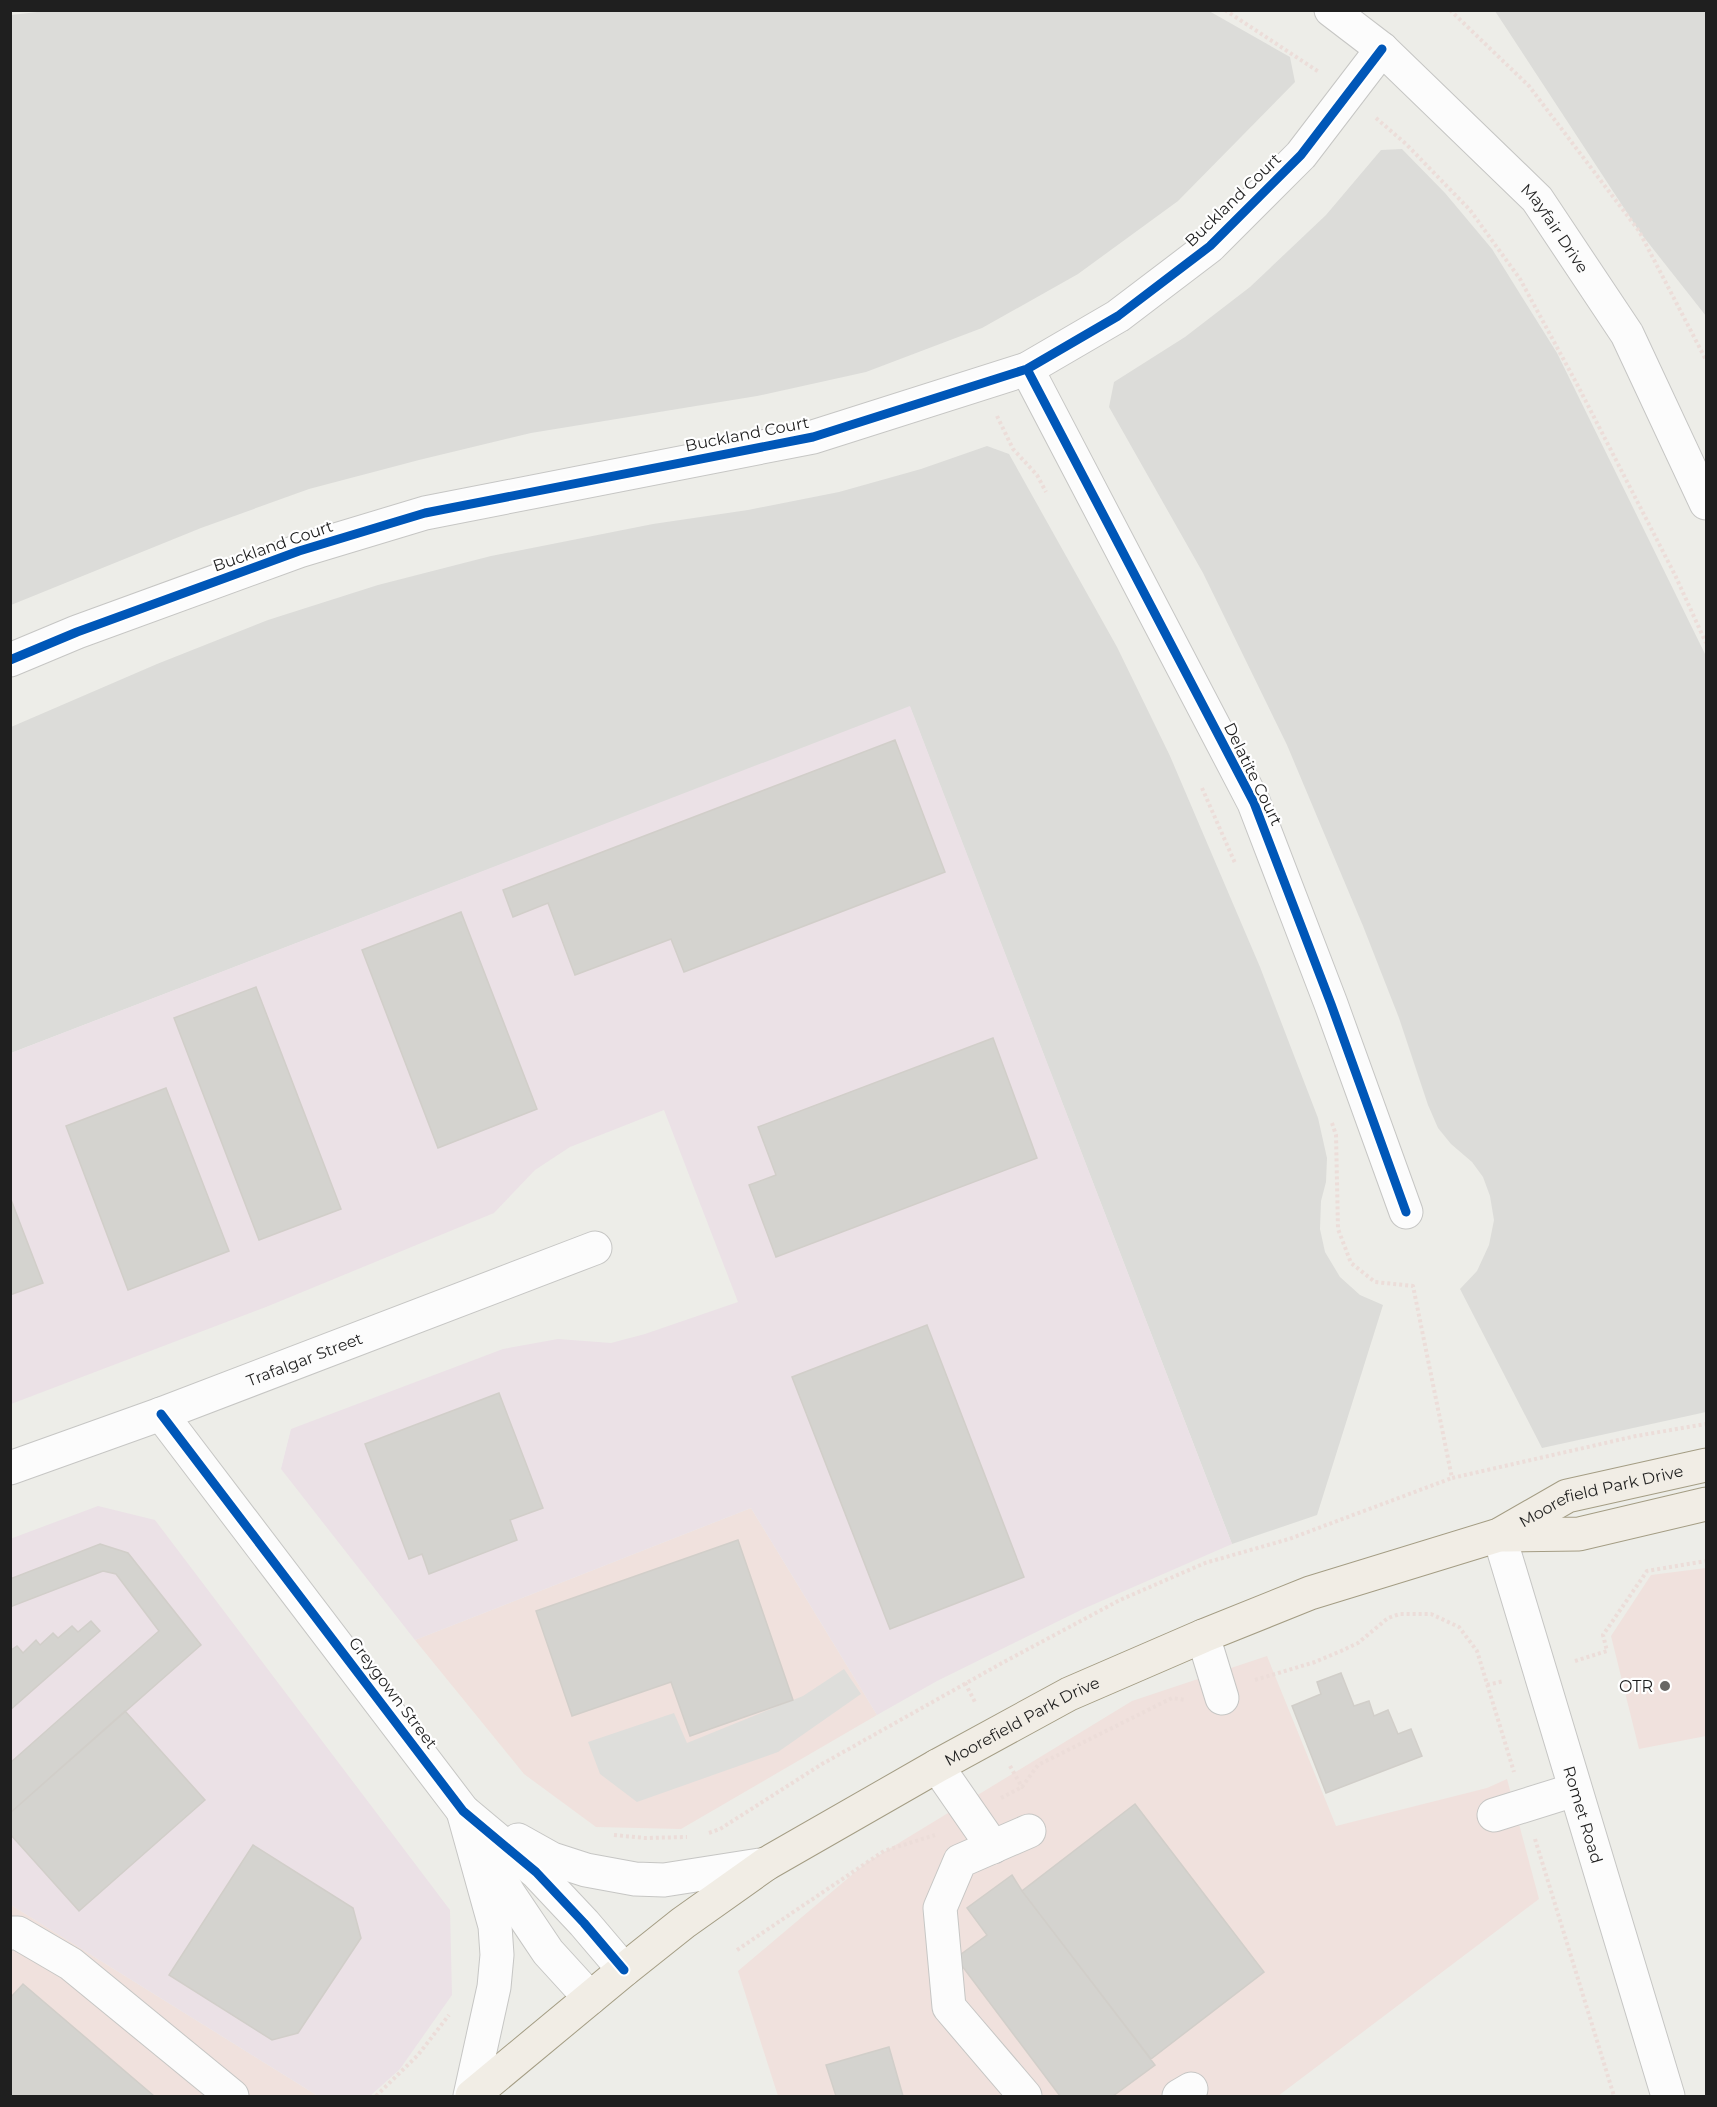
<svg xmlns="http://www.w3.org/2000/svg" width="1717" height="2107" font-family="Montserrat,sans-serif">
  <style>
    .residential { fill: #dcdcd9 }
    .commercial { fill: #f0e1dd }
    .industrial { fill: #ebe1e6 }
    .parking { fill: #dededb }
    .building { fill: #d4d3cf; stroke: #d1cec9; stroke-width: 1.5 }
    .lines { fill: none; stroke-linecap: round; stroke-linejoin: round }
    .minor-casing { stroke: #c6c6c4; stroke-width: 35 }
    .major-casing { stroke: #a49d84; stroke-width: 35 }
    .path { stroke: #ecddd9; stroke-width: 4; stroke-dasharray: 3 3; stroke-linecap: butt }
    .minor { stroke: #fcfcfc; stroke-width: 33 }
    .major { stroke: #f1ede5; stroke-width: 33 }
    .cycleway-casing { stroke: #fff; stroke-width: 13 }
    .cycleway { stroke: #0057b8; stroke-width: 9 }
    .poi-dot { fill: #676765; stroke: #fff; stroke-width: 2 }
    .labels { text-anchor: middle; dominant-baseline: central; stroke-width: 4.5; stroke-linejoin: round; paint-order: stroke }
    .street-label { font-size: 16px; fill: #1f1f1f; stroke: #fff }
    .poi-label { font-size: 16px; fill: #1f1f1f; stroke: #fff; text-anchor: end }
  </style>
  <rect width="100%" height="100%" fill="#edede8"/>
  <path class="residential" d="M 46,11 L 1209,11 L 1290,57 L 1295,82 L 1178,201 L 1078,274 L 982,328 L 866,372 L 757,396 L 531,433 L 419,460 L 309,489 L 201,528 L 11,605 L 11,15 Z
    M 1495,11 L 1706,11 L 1706,316 L 1639,231 Z
    M 1402,149 L 1445,193 L 1492,249 L 1557,353 L 1706,656 L 1706,1412 L 1542,1448 L 1460,1289 L 1477,1271 L 1489,1245 L 1494,1220 L 1490,1196 L 1483,1177 L 1472,1162 L 1451,1144 L 1438,1128 L 1428,1105 L 1399,1018 L 1363,926 L 1287,745 L 1203,573 L 1109,407 L 1114,382 L 1185,337 L 1250,287 L 1326,215 L 1381,150 Z
    M 987,446 L 1009,454 L 1117,647 L 1170,756 L 1260,967 L 1318,1118 L 1327,1158 L 1326,1182 L 1321,1201 L 1320,1229 L 1325,1252 L 1340,1277 L 1360,1295 L 1383,1305 L 1317,1515 L 1232,1544 L 910,707 L 11,1053 L 11,727 L 157,664 L 268,620 L 378,585 L 491,556 L 653,524 L 748,510 L 839,492 L 921,469 Z"/>
  <path class="commercial" d="M 751,1508 L 877,1715 L 681,1829 L 596,1827 L 524,1774 L 415,1640 Z
    M 1706,1568 L 1706,1736 L 1639,1749 L 1611,1636 L 1651,1575 Z
    M 1267,1656 L 1336,1826 L 1487,1788 L 1507,1779 L 1539,1899 L 1278,2096 L 778,2096 L 738,1971 L 866,1863 L 1132,1701 Z
    M 11,1905 L 318,2096 L 11,2096 Z"/>
  <path class="industrial" d="M 910,706 L 1232,1544 L 1083,1609 L 937,1681 L 877,1715 L 751,1508 L 415,1640 L 281,1469 L 291,1429 L 503,1349 L 558,1339 L 611,1343 L 645,1334 L 738,1302 L 664,1110 L 570,1147 L 535,1170 L 494,1213 L 266,1307 L 11,1404 L 11,1053 Z
    M 98,1506 L 155,1520 L 450,1910 L 452,1995 L 400,2069 L 370,2096 L 318,2096 L 11,1905 L 10,1539 Z"/>
  <path class="parking" d="M 844,1669 L 861,1694 L 778,1752 L 637,1802 L 600,1774 L 588,1742 L 674,1713 L 687,1743 L 803,1696 Z"/>
  <path class="building" d="M 895,740 L 945,872 L 684,972 L 671,939 L 575,975 L 548,903 L 513,917 L 503,890 Z
    M 461,912 L 537,1109 L 438,1148 L 362,950 Z
    M 256,987 L 341,1209 L 259,1240 L 174,1018 Z
    M 993,1038 L 1037,1158 L 776,1257 L 749,1185 L 776,1175 L 758,1127 Z
    M 166,1088 L 229,1251 L 128,1290 L 66,1126 Z
    M 10,1197 L 43,1283 L 10,1295 Z
    M 927,1325 L 1024,1577 L 890,1629 L 792,1377 Z
    M 499,1393 L 543,1508 L 510,1520 L 517,1540 L 429,1574 L 422,1554 L 409,1559 L 365,1444 Z
    M 738,1540 L 793,1700 L 690,1736 L 671,1682 L 572,1716 L 536,1611 Z
    M 100,1544 L 128,1553 L 201,1645 L 10,1813 L 10,1763 L 159,1631 L 116,1574 L 103,1571 L 10,1607 L 10,1579 Z
    M 91,1621 L 100,1631 L 10,1710 L 10,1651 L 17,1646 L 23,1653 L 36,1640 L 40,1645 L 53,1633 L 58,1638 L 72,1626 L 78,1632 Z
    M 1341,1673 L 1354,1706 L 1369,1701 L 1374,1716 L 1388,1710 L 1398,1734 L 1411,1729 L 1422,1756 L 1326,1793 L 1292,1706 L 1321,1694 L 1317,1682 Z
    M 125,1711 L 205,1800 L 79,1911 L 10,1834 L 10,1813 Z
    M 1135,1804 L 1264,1972 L 1151,2059 L 1022,1891 Z
    M 253,1845 L 353,1908 L 361,1938 L 298,2033 L 272,2040 L 169,1975 Z
    M 1012,1875 L 1022,1891 L 1155,2065 L 1113,2096 L 1060,2096 L 956,1958 L 987,1935 L 967,1908 Z
    M 23,1984 L 154,2096 L 10,2096 L 10,1998 Z
    M 889,2047 L 903,2096 L 836,2096 L 826,2065 Z"/>
  <g class="lines">
    <defs>
      <g id="minor">
        <path id="s1" d="M 1331,10 L 1382,49 L 1537,199 L 1627,334 L 1706,503"/>
        <path d="M 1027,369 L 1254,803 L 1331,1004 L 1406,1212"/>
        <path d="M 10,660 L 77,632 L 299,551 L 425,513 L 813,437 L 1027,369 L 1118,316 L 1210,246 L 1301,155 L 1382,49"/>
        <path d="M 161,1414 L 463,1811 L 536,1872 L 584,1923 L 624,1970"/>
        <path id="s2" d="M 10,1468 L 161,1414 L 595,1248"/>
        <path id="s3" d="M 1499,1535 L 1668,2096"/>
        <path d="M 1203,1636 L 1222,1698"/>
        <path d="M 937,1766 L 993,1847"/>
        <path d="M 463,1811 L 495,1926 L 497,1955 L 494,1987 L 470,2096"/>
        <path d="M 1494,1815 L 1574,1790"/>
        <path d="M 518,1840 L 552,1859 L 586,1870 L 635,1879 L 664,1880 L 766,1864"/>
        <path d="M 490,1860 L 509,1894 L 548,1952 L 590,1998"/>
        <path d="M 10,1933 L 18,1933 L 71,1964 L 232,2096"/>
        <path d="M 1025,2096 L 949,2007 L 940,1908 L 960,1861 L 1029,1831"/>
        <path d="M 1179,2096 L 1191,2089"/>
      </g>
      <g id="major">
        <path d="M 1504,1535 L 1579,1534 L 1706,1504"/>
        <path id="s4" d="M 472,2096 L 624,1970 L 683,1923 L 766,1864 L 937,1766 L 1069,1694 L 1203,1636 L 1310,1593 L 1499,1535 L 1567,1496 L 1706,1465"/>
      </g>
    </defs>
    <use href="#minor" class="minor-casing"/>
    <use href="#major" class="major-casing"/>
    <path class="path" d="M 1225,10 L 1319,72
      M 1450,10 L 1529,86 L 1639,231 L 1706,360
      M 1376,118 L 1406,144 L 1470,210 L 1520,279 L 1578,386 L 1675,575 L 1706,643
      M 997,416 L 1013,449 L 1037,475 L 1046,492
      M 1202,788 L 1235,863
      M 1332,1123 L 1336,1135 L 1338,1229 L 1351,1263 L 1375,1282 L 1413,1286 L 1452,1478 L 1636,1436 L 1706,1424
      M 1575,1661 L 1607,1651 L 1603,1635 L 1647,1571 L 1706,1561
      M 1255,1680 L 1315,1662 L 1341,1651 L 1358,1643 L 1388,1618 L 1400,1614 L 1431,1614 L 1459,1627 L 1477,1651 L 1514,1772
      M 965,1683 L 976,1704
      M 1487,1685 L 1504,1681
      M 1010,1766 L 1022,1787 L 1038,1765 L 1172,1698 L 1185,1700
      M 1001,1798 L 1022,1787
      M 709,1833 L 720,1829 L 822,1764 L 1002,1663 L 1120,1600 L 1205,1563 L 1289,1539 L 1452,1478
      M 614,1835 L 645,1838 L 687,1837
      M 1535,1839 L 1614,2096
      M 737,1950 L 884,1851 L 935,1835
      M 376,2096 L 418,2055 L 449,2015"/>
    <use href="#minor" class="minor"/>
    <use href="#major" class="major"/>
    <defs>
      <path id="cycleway" d="M 1027,369 L 1254,803 L 1331,1004 L 1406,1212
        M 10,660 L 77,632 L 299,551 L 425,513 L 813,437 L 1027,369 L 1118,316 L 1210,246 L 1301,155 L 1382,49
        M 161,1414 L 463,1811 L 536,1872 L 584,1923 L 624,1970"/>
    </defs>
    <use href="#cycleway" class="cycleway-casing"/>
    <use href="#cycleway" class="cycleway"/>
  </g>
  <circle class="poi-dot" cx="1665" cy="1686" r="6"/>
  <g class="labels">
    <g class="street-label">
      <text transform="translate(1233 200) rotate(-44)">Buckland Court</text>
      <text stroke="none"><textPath href="#s1" startOffset="314">Mayfair Drive</textPath></text>
      <text transform="translate(747 434) rotate(-11)">Buckland Court</text>
      <text transform="translate(273 546) rotate(-19)">Buckland Court</text>
      <text transform="translate(1253 774) rotate(64)">Delatite Court</text>
      <text stroke="none"><textPath href="#s2" startOffset="314">Trafalgar Street</textPath></text>
      <text stroke="none"><textPath href="#s4" startOffset="1292">Moorefield Park Drive</textPath></text>
      <text transform="translate(393 1693) rotate(53)">Greygown Street</text>
      <text stroke="none"><textPath href="#s4" startOffset="668">Moorefield Park Drive</textPath></text>
      <text stroke="none"><textPath href="#s3" startOffset="292">Romet Road</textPath></text>
    </g>
    <g class="poi-label">
      <text x="1653" y="1686">OTR</text>
    </g>
  </g>
  <rect width="1717" height="2107" fill="none" stroke="#1f1f1f" stroke-width="24"/>
</svg>
